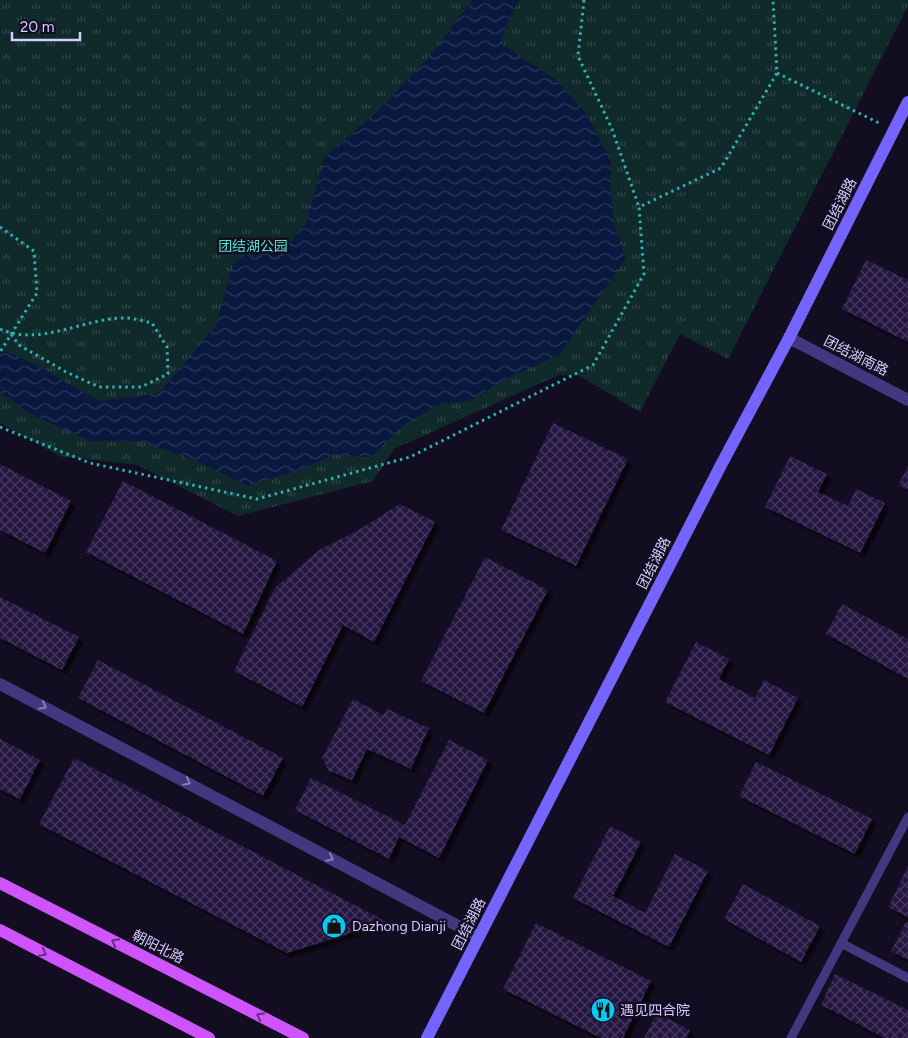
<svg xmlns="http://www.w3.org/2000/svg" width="908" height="1038" font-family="Figtree,'Noto Sans SC',sans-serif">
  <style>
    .park { fill: url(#park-tufts) }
    .water { fill: url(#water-waves) }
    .building { fill: url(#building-cross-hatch); filter: url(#shadow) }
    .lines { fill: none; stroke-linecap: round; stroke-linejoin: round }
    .path { stroke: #2eafb2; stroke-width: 3; stroke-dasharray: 2.5 4; stroke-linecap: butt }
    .lane { stroke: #413880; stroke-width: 9 }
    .street { stroke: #413880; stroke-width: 12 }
    .secondary { stroke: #7564ff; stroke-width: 12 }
    .primary { stroke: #ce54ff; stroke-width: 12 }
    .oneway { stroke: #847bb9 }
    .oneway2 { stroke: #672d85 }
    .labels { text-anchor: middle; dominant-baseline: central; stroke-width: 5; stroke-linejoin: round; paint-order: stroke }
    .street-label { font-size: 14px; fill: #d7cdff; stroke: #120d21 }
    .park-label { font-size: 14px; fill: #59dfc9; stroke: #120d21 }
    .poi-label { font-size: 14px; fill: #d7cdff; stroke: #120d21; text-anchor: start }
  </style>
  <defs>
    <pattern id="park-tufts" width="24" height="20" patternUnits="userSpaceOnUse" patternTransform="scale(1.25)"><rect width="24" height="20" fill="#10292b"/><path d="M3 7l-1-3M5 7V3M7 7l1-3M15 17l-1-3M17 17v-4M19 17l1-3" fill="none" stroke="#32474b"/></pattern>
    <pattern id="water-waves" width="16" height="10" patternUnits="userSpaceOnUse" patternTransform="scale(1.25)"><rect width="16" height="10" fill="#09183e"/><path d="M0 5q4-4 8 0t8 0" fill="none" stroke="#2c385b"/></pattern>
    <pattern id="building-cross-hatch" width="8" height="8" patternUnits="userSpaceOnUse" patternTransform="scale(1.25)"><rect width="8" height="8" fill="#251942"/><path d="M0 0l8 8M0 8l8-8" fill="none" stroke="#44395e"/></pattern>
    <filter id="shadow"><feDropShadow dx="4.5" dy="4.5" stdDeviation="1" flood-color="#0009"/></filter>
  </defs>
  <rect width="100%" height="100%" fill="#120d21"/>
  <path class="park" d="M 0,0 L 908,0 L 908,6 L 728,359 L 680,334 L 640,412 L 580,376 L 559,375 L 394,449 L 373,481 L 238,516 L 137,465 L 59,456 L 0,423 Z"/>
  <path class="water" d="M 472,0 L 520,0 L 510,17 L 500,43 L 556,80 L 586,113 L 611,161 L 610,186 L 614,223 L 626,259 L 559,355 L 514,375 L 469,401 L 441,404 L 405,424 L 370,458 L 334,454 L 304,468 L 248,486 L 199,462 L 140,441 L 91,441 L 34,416 L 0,392 L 0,349 L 34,364 L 99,401 L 159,393 L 216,326 L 233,265 L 249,251 L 285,248 L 306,224 L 325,156 L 377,112 L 435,50 Z"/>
  <path class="building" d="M 866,260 L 908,280 L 908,342 L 842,309 Z
    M 553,423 L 628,459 L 576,566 L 501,530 Z
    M 790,456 L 827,474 L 818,492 L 848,506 L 856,489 L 885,503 L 860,553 L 765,507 Z
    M 0,464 L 71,501 L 45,553 L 0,530 Z
    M 908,466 L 908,490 L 898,485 Z
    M 123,481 L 277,561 L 243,634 L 86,552 Z
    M 400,504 L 435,522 L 374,642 L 343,625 L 302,707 L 234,671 L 275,588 L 319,550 L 355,532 Z
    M 485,557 L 548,590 L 484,713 L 421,681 Z
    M 0,597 L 79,637 L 62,670 L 0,638 Z
    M 842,604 L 908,639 L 908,679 L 826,634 Z
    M 696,642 L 729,659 L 719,679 L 755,698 L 764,680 L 798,698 L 769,755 L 665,702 Z
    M 98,660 L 283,758 L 263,796 L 78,698 Z
    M 353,699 L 383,715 L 387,709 L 429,728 L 411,769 L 367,749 L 352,780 L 329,771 L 322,758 Z
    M 0,739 L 40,760 L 20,799 L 0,789 Z
    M 449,740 L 488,760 L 439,858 L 399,837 L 389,859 L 295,810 L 311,778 L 405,825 Z
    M 74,758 L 387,922 L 287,953 L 39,824 Z
    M 756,762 L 872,819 L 855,854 L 739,796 Z
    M 610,826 L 641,842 L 613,896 L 645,913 L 675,854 L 708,871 L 669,947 L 573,898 Z
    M 908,866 L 908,917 L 888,907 Z
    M 743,884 L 820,926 L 801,962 L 724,919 Z
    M 906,922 L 908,923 L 908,960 L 891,951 Z
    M 536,923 L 651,981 L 623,1038 L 601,1038 L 503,989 Z
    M 835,974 L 908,1010 L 908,1038 L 885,1038 L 821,1005 Z
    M 657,1013 L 690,1030 L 686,1038 L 644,1038 Z"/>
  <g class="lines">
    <path class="path" d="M 584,0 L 578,56 L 612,129 L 639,207
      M 777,73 L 879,123
      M 0,227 L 34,251 L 37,293 L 0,352
      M 0,329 C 41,347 83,318 125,318 C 133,318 143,321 152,323 L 167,347 L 168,374 L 141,387 L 99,387 L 66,372 L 19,345 L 10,333
      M 0,427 L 90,463 L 257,499 L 410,457 L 593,365 L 644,274 L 639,207 L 721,168 L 777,73 L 773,0"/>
    <path class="lane" d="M 841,943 L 908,978
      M 791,1038 L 908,817"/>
    <path class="street" d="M 789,338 L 908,400
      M 0,684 L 479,937"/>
    <path class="secondary" d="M 427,1038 L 721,465 L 789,338 L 908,102"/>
    <path class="primary" d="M 0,883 L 303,1038
      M 0,930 L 209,1038"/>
  </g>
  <defs><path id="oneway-chevron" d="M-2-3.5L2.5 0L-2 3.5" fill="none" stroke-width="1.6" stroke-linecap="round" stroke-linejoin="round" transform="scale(1.25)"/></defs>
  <g class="oneway">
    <use href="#oneway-chevron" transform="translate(43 706) rotate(28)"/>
    <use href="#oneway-chevron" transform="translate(187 782) rotate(28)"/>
    <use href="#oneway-chevron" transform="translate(330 858) rotate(28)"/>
  </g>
  <g class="oneway2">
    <use href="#oneway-chevron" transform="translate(115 942) rotate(-153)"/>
    <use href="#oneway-chevron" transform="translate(43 953) rotate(27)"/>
    <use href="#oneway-chevron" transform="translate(260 1016) rotate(-153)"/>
  </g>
  <defs>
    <symbol id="shop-disc" viewBox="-11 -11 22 22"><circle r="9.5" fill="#00caf8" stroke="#120d21"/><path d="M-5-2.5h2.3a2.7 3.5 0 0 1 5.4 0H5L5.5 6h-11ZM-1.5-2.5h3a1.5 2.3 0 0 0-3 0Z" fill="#111"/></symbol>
    <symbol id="restaurant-disc" viewBox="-11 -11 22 22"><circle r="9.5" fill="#00caf8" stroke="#120d21"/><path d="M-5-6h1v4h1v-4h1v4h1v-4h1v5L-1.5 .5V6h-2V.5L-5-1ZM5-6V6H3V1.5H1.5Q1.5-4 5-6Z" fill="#111"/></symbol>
  </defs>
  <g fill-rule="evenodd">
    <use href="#shop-disc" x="320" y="912" width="28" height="28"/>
    <use href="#restaurant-disc" x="589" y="996" width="28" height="28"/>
  </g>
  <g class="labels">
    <g class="street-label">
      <text transform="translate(840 204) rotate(-63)">团结湖路</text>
      <text transform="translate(856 356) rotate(27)">团结湖南路</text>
      <text transform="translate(654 563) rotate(-63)">团结湖路</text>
      <text transform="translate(469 924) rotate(-63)">团结湖路</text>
      <text transform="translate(158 947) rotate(27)">朝阳北路</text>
    </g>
    <g class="park-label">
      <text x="253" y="246">团结湖公园</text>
    </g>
    <g class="poi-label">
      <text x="352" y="926">Dazhong Dianji</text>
      <text x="620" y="1010">遇见四合院</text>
    </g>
  </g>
  <path d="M12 32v8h68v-8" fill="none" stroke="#d7cdff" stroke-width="2.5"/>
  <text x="20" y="32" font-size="15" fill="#d7cdff" stroke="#120d21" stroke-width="4" paint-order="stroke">20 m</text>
</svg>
